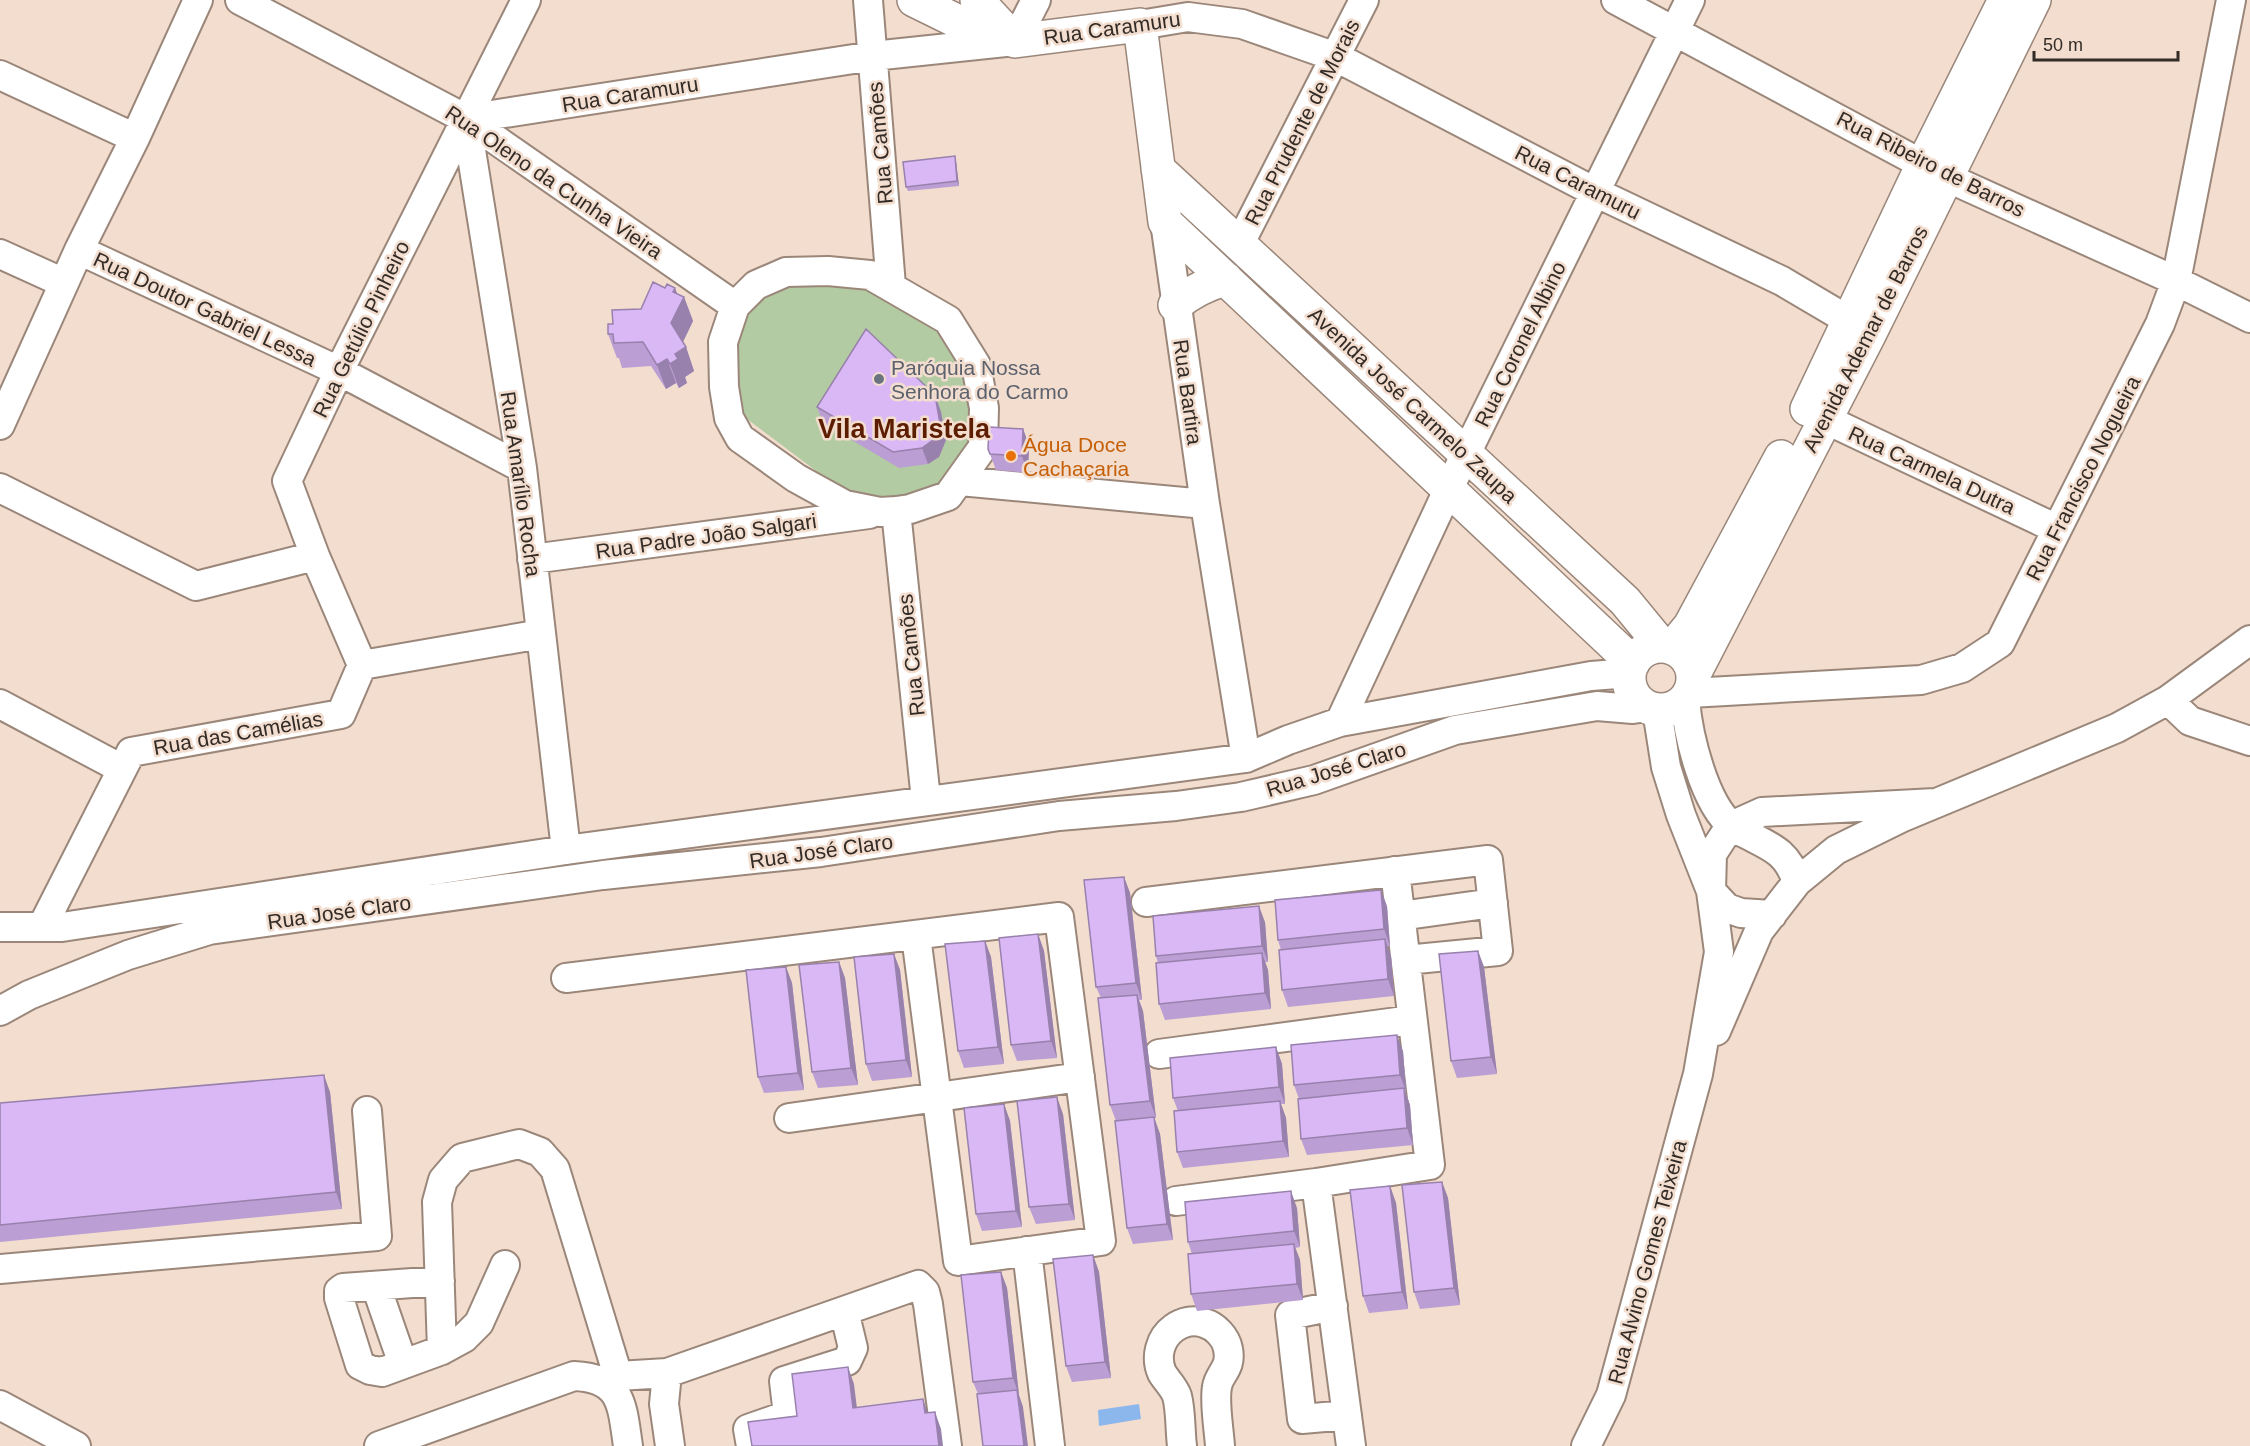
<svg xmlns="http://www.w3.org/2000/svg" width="2250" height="1446" font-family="Arial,sans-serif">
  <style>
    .green { fill: #b3cba2 }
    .water { fill: #8cb7ed }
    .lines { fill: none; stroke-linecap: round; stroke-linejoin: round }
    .minor-casing { stroke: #9b877a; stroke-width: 32 }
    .major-casing { stroke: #9b877a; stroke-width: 36 }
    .minor { stroke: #fff; stroke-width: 28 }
    .major { stroke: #fff; stroke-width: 33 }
    .wall { fill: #bb9ed3 }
    .shaded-wall { fill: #9881ac }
    .building { fill: #d9b8f5; stroke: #9881ac; stroke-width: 1.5 }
    .worship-dot { fill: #6b7280; stroke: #f2ddcf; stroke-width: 2 }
    .food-dot { fill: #e8710a; stroke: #f2ddcf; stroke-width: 2 }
    .labels { text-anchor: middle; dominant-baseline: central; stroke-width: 5; stroke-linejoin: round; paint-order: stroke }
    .street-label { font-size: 21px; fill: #332b26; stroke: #f2ddcf }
    .worship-label { font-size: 21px; fill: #5b616d; stroke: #f2ddcf; text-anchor: start }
    .food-label { font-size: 21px; fill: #c56008; stroke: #f2ddcf; text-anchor: start }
    .district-label { font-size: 27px; font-weight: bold; fill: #5d1d01; stroke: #f2ddcf }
  </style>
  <rect width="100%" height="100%" fill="#f2ddcf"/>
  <path class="green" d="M 868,281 L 942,324 L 967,368 L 974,448 L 936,490 L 884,503 L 847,494 L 735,410 L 732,357 L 743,313 L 783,282 Z"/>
  <path class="water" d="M 1139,1404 L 1141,1419 L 1099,1426 L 1098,1410 Z"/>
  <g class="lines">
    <defs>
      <path id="minor" d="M 240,0 L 466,119 L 735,306
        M 868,0 L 891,286
        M 1616,0 L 1946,177 L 2176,281 L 2250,318
        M 1140,25 L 1188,17 L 1242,24 L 1336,57 L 1595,192 L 1782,281 L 1848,320 L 1867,334
        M 0,75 L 135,138
        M 466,119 L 522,468 L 566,850
        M 466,119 L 873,56 L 1015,41 L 1036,0
        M 1165,222 L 1205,504 L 1246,758
        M 1239,245 L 1364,0
        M 79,250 L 339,371 L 522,468
        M 0,254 L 64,283
        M 828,271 L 870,275 L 948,320 L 976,365 L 984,408 L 983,447 L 948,496 L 910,509 L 896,511 L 880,512 L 845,505 L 796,478 L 740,438 L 729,418 L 724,387 L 723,342 L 735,306 L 756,285 L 786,272 Z
        M 1806,410 L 2057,529
        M 0,425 L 79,250 L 135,138 L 198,0
        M 960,481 L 1205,504
        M 0,488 L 196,586 L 315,556
        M 896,511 L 926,800
        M 532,559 L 869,514
        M 362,665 L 315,556 L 287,481 L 339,371 L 526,0
        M 1690,693 L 1921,680 L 1962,668 L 2000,643 L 2160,324 L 2176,281 L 2231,0
        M 1685,700 C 1688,735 1704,804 1733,827 C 1738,831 1745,833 1750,836 C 1774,848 1788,854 1797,882
        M 2168,700 L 2190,721 L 2250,741
        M 0,704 L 122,769
        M 1657,710 L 1666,767 L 1681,815 L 1711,891 L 1727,908 L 1741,913 L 1772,915
        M 1340,722 L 1449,488 L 1690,0
        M 1146,902 L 1488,860 L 1498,951 L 1406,960
        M 1400,916 L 1493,903
        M 0,927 L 62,927 L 566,850 L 1246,758 L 1288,740 L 1340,722 L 1591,676 L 1630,673
        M 42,927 L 131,752 L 341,714 L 362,665 L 541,634
        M 566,978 L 1059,917 L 1101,1241 L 958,1261 L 916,936
        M 0,1011 L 29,995 L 128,955 L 209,930 L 603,875 L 821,852 L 1059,816 L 1176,806 L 1241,797 L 1314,780 L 1455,730 L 1597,706 L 1633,709 L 1647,707
        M 1716,1031 L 1759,931 L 1797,882 L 1836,850 L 1903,817 L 2117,728 L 2168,700 L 2250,640
        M 1159,1054 L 1412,1020
        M 789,1118 L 1080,1077
        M 1316,1183 L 1351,1446
        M 1176,1201 L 1316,1183 L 1430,1165 L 1395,871
        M 1027,1251 L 1050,1446
        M 0,1269 L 377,1236 L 367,1111
        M 440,1281 L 343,1288 L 339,1291 L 339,1298 L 360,1365 L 370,1370 L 382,1372 L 442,1350 L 464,1338 L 479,1323 L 505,1265
        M 376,1286 L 403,1364
        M 1333,1306 L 1290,1315 L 1302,1419 L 1347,1415
        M 442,1350 L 437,1202 L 443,1180 L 462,1158 L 519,1144 L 540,1152 L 555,1169 L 618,1376
        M 609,1386 L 618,1376 L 667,1373
        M 0,1405 L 76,1446
        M 379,1446 L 574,1376 C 623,1378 622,1406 628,1446
        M 670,1446 L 664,1404 L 667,1373 L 918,1285 L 925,1292 L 928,1304 L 947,1446
        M 751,1446 L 748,1429 L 788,1415 L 784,1381 L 847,1361 L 853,1348 L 844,1311
        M 1182,1446 C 1180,1430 1181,1411 1177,1396 C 1174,1387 1166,1380 1162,1373 C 1155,1357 1160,1338 1174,1328 C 1182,1322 1194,1319 1204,1323 C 1215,1326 1226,1337 1228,1349 C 1232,1369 1219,1373 1217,1387 C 1214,1402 1219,1430 1220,1446
        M 1586,1446 L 1611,1395 L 1698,1074 L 1719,952 L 1711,891 L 1712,854 L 1725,834 L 1742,821 L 1762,812 L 1935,803"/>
      <path id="major" d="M 914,0 L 973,29 L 1015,41 L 1140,25 L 1165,222 L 1633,663
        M 977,0 L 1014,40
        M 1158,169 L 1625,601 L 1662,646
        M 1175,305 C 1191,292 1206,284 1226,279
        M 1807,409 L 1923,164 L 2005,0
        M1629 678a32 32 0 1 1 64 0a32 32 0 1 1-64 0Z
        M 1672,648 L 1690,626 L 1781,457
        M 1693,676 L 1869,335 L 2034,0"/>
    </defs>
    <use href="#minor" class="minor-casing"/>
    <use href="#major" class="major-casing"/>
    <use href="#minor" class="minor"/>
    <use href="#major" class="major"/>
  </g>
  <path class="wall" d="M 956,161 L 959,186 L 908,191 L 906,187 Z
    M 678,294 L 684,297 L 693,321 L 683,342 L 686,347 L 694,371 L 685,377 L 687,383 L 679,388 L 676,383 L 666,389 L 651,366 L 622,368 L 619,358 L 617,358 L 608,334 L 613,324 L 641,309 Z
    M 935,395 L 941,412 L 946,440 L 939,457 L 928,464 L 899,468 L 823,423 L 817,407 Z
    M 1023,429 L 1029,445 L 1028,473 L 996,470 L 988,449 Z
    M 1124,877 L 1130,893 L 1142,1000 L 1139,1000 L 1143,1011 L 1156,1118 L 1154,1118 L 1160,1134 L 1173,1240 L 1133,1244 L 1127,1228 L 1116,1121 L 1110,1105 L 1101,998 L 1096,987 Z
    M 1387,906 L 1390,946 L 1387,946 L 1391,956 L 1394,996 L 1288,1007 L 1282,990 L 1281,950 L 1278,940 Z
    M 1265,922 L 1268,962 L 1265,962 L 1268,970 L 1271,1009 L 1165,1020 L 1159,1004 L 1158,963 L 1156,956 Z
    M 1038,934 L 1044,951 L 1057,1058 L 1017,1061 L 1011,1045 Z
    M 985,941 L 991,957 L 1004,1064 L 964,1068 L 958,1051 Z
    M 1478,951 L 1484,967 L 1497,1074 L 1457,1078 L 1451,1061 Z
    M 894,954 L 900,970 L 912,1077 L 872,1081 L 866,1064 Z
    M 839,962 L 845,978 L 858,1085 L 818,1088 L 812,1072 Z
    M 786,967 L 792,983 L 804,1090 L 764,1093 L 758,1077 Z
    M 1276,1047 L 1282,1064 L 1285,1104 L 1281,1104 L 1286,1118 L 1289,1157 L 1183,1168 L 1177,1152 L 1178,1111 L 1173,1098 Z
    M 1403,1051 L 1406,1091 L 1405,1091 L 1410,1105 L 1413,1145 L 1307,1155 L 1301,1139 L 1299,1099 L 1294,1085 Z
    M 330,1092 L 342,1209 L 0,1242 L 0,1103 Z
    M 1004,1104 L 1010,1121 L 1022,1227 L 982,1231 L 976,1214 Z
    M 1063,1114 L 1075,1220 L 1036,1224 L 1029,1207 Z
    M 1442,1182 L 1448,1198 L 1460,1305 L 1420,1309 L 1414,1292 Z
    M 1390,1186 L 1396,1203 L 1408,1309 L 1369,1313 L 1363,1296 Z
    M 1297,1208 L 1300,1247 L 1295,1248 L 1300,1260 L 1303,1300 L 1197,1311 L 1191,1294 L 1192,1254 L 1188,1242 Z
    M 1093,1255 L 1099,1272 L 1111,1378 L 1072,1382 L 1066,1366 Z
    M 1001,1272 L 1007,1288 L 1019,1395 L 1023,1407 L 978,1394 L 973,1382 Z"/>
  <path class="shaded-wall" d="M 955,156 L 956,161 L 959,186 L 957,181 Z
    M 675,288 L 681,303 L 684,297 L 693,321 L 680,348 L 671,323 L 673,292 Z
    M 686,347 L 694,371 L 685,377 L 687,383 L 679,388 L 670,364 L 675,354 Z
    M 667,359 L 676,383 L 666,389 L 657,365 Z
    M 935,395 L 941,412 L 946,440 L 939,457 L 928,464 L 922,448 Z
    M 1023,429 L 1029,445 L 1028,473 L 1022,456 Z
    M 1124,877 L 1130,893 L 1142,1000 L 1136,983 Z
    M 1381,890 L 1387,906 L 1390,946 L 1384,929 Z
    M 1259,906 L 1265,922 L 1268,962 L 1262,946 Z
    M 1038,934 L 1044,951 L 1057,1058 L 1051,1041 Z
    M 1385,939 L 1391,956 L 1394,996 L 1388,979 Z
    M 985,941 L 991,957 L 1004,1064 L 998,1047 Z
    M 1478,951 L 1484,967 L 1497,1074 L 1491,1057 Z
    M 1262,953 L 1268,970 L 1271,1009 L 1265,993 Z
    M 894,954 L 900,970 L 912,1077 L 906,1060 Z
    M 839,962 L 845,978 L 858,1085 L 851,1068 Z
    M 786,967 L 792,983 L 804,1090 L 798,1073 Z
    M 1137,995 L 1143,1011 L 1156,1118 L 1150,1101 Z
    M 1397,1035 L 1403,1051 L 1406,1091 L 1400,1075 Z
    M 1276,1047 L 1282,1064 L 1285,1104 L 1279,1087 Z
    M 324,1075 L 330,1092 L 342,1209 L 336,1192 Z
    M 1404,1088 L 1410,1105 L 1413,1145 L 1407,1128 Z
    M 1057,1097 L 1063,1114 L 1075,1220 L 1069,1204 Z
    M 1280,1101 L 1286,1118 L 1289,1157 L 1283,1141 Z
    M 1004,1104 L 1010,1121 L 1022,1227 L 1016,1211 Z
    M 1154,1117 L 1160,1134 L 1173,1240 L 1167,1224 Z
    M 1442,1182 L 1448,1198 L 1460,1305 L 1454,1288 Z
    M 1390,1186 L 1396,1203 L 1408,1309 L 1402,1292 Z
    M 1291,1191 L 1297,1208 L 1300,1247 L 1294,1231 Z
    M 1294,1244 L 1300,1260 L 1303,1300 L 1297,1284 Z
    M 1093,1255 L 1099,1272 L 1111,1378 L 1105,1362 Z
    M 1001,1272 L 1007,1288 L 1019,1395 L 1013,1378 Z
    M 848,1367 L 854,1384 L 859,1425 L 853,1408 Z
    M 1017,1390 L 1023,1407 L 1028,1446 L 1024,1446 Z
    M 923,1399 L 929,1416 L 925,1413 Z
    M 935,1412 L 941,1429 L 943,1446 L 939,1446 Z"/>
  <path class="building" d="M 955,156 L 957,181 L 906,187 L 903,162 Z
    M 653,282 L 665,288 L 667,284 L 675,288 L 673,292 L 684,297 L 671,323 L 686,347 L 675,354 L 678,359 L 670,364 L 667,359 L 657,365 L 643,342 L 614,343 L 613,334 L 608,334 L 608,324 L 613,324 L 612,310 L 641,309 Z
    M 866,329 L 935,395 L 940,423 L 933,440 L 922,448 L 893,452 L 817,407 Z
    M 989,427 L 1023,429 L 1022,456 L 990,454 L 988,449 Z
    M 1124,877 L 1136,983 L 1096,987 L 1084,880 Z
    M 1381,890 L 1384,929 L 1278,940 L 1275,900 Z
    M 1259,906 L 1262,946 L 1156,956 L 1153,916 Z
    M 1038,934 L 1051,1041 L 1011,1045 L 999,938 Z
    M 1385,939 L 1388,979 L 1282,990 L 1279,950 Z
    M 985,941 L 998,1047 L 958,1051 L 945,944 Z
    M 1478,951 L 1491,1057 L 1451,1061 L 1439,954 Z
    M 1262,953 L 1265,993 L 1159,1004 L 1156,963 Z
    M 894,954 L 906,1060 L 866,1064 L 854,957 Z
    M 839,962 L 851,1068 L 812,1072 L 799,965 Z
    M 786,967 L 798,1073 L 758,1077 L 746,970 Z
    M 1137,995 L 1150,1101 L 1110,1105 L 1098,998 Z
    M 1397,1035 L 1400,1075 L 1294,1085 L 1291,1045 Z
    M 1276,1047 L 1279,1087 L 1173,1098 L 1170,1058 Z
    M 324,1075 L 336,1192 L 0,1225 L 0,1103 Z
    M 1404,1088 L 1407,1128 L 1301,1139 L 1298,1099 Z
    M 1057,1097 L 1069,1204 L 1029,1207 L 1017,1101 Z
    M 1280,1101 L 1283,1141 L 1177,1152 L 1174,1111 Z
    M 1004,1104 L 1016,1211 L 976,1214 L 964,1108 Z
    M 1154,1117 L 1167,1224 L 1127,1228 L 1115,1121 Z
    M 1442,1182 L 1454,1288 L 1414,1292 L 1402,1185 Z
    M 1390,1186 L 1402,1292 L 1363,1296 L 1350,1190 Z
    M 1291,1191 L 1294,1231 L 1188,1242 L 1185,1202 Z
    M 1294,1244 L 1297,1284 L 1191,1294 L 1188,1254 Z
    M 1093,1255 L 1105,1362 L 1066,1366 L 1053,1259 Z
    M 1001,1272 L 1013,1378 L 973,1382 L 961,1275 Z
    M 848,1367 L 853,1408 L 923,1399 L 925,1413 L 935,1412 L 939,1446 L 752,1446 L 748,1422 L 797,1416 L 792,1374 Z
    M 1017,1390 L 1024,1446 L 983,1446 L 977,1394 Z"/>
  <circle class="worship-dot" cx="879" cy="379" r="6"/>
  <circle class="food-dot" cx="1011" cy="456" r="6"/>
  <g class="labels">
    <g class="street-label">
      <text transform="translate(1112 28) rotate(-8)">Rua Caramuru</text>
      <text transform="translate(630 94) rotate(-9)">Rua Caramuru</text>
      <text transform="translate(1302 122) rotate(-63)">Rua Prudente de Morais</text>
      <text transform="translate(880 143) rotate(-95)">Rua Camões</text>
      <text transform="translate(1931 164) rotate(27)">Rua Ribeiro de Barros</text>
      <text transform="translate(554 182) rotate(34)">Rua Oleno da Cunha Vieira</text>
      <text transform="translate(1578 182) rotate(27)">Rua Caramuru</text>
      <text transform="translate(205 309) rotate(25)">Rua Doutor Gabriel Lessa</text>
      <text transform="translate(361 329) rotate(-64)">Rua Getúlio Pinheiro</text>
      <text transform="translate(1865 339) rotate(-63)">Avenida Ademar de Barros</text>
      <text transform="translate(1520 344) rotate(-64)">Rua Coronel Albino</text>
      <text transform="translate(1188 392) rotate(82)">Rua Bartira</text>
      <text transform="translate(1413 405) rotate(43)">Avenida José Carmelo Zaupa</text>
      <text transform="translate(1932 470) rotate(25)">Rua Carmela Dutra</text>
      <text transform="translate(2083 478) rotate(-63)">Rua Francisco Nogueira</text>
      <text transform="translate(521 484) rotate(82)">Rua Amarílio Rocha</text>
      <text transform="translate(706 536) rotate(-8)">Rua Padre João Salgari</text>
      <text transform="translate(911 655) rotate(-96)">Rua Camões</text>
      <text transform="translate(238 733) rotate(-10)">Rua das Camélias</text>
      <text transform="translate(1336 769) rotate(-17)">Rua José Claro</text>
      <text transform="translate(821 851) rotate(-8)">Rua José Claro</text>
      <text transform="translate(339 912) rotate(-8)">Rua José Claro</text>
      <text transform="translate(1647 1262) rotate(-75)">Rua Alvino Gomes Teixeira</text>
    </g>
    <g class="worship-label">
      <text x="891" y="367">Paróquia Nossa<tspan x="891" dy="24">Senhora do Carmo</tspan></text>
    </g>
    <g class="food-label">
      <text x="1023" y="444">Água Doce<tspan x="1023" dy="24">Cachaçaria</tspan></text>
    </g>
    <g class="district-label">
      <text x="904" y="429">Vila Maristela</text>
    </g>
  </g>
  <path d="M2034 51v9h144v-9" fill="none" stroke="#332b26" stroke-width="3"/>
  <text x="2043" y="51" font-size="18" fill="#332b26" stroke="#f2ddcf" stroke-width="4.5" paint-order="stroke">50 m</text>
</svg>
